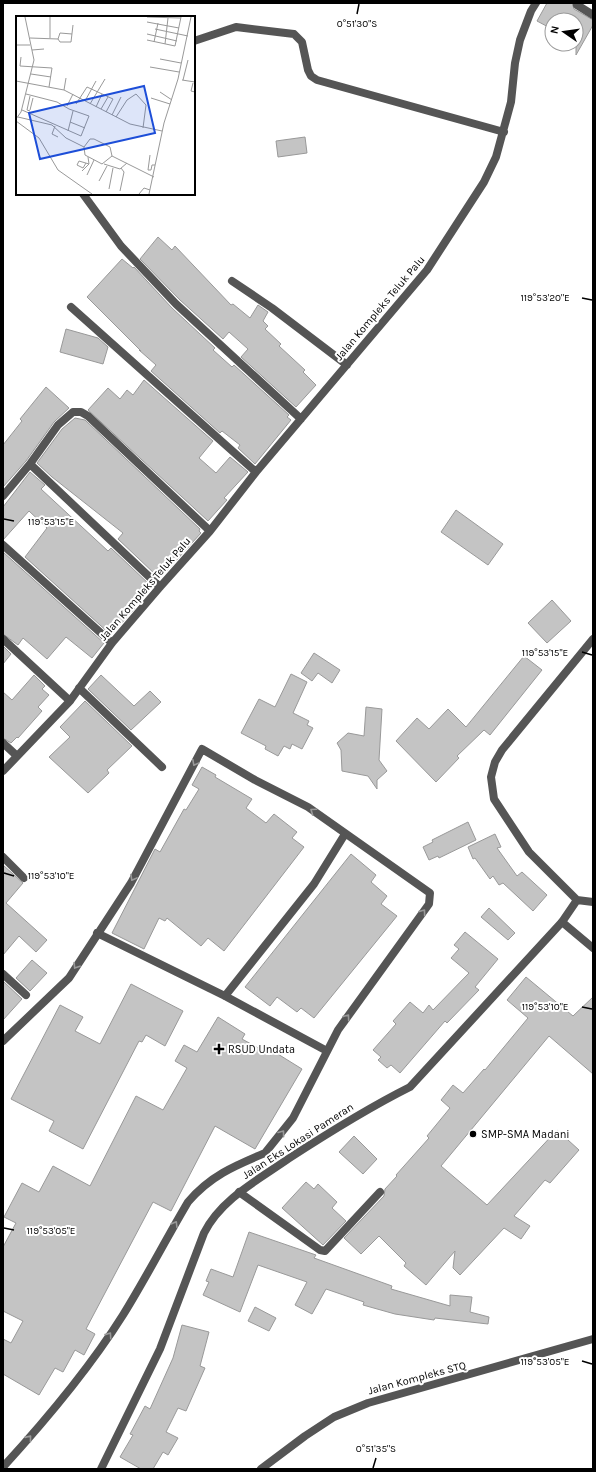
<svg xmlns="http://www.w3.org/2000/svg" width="596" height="1472" font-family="Karla,sans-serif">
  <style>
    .building { fill: #c4c4c4; stroke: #999 }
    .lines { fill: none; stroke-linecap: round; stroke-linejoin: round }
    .lane { stroke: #555; stroke-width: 8 }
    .street { stroke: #555; stroke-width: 8 }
    .oneway { stroke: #999 }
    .ticks { fill: none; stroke: #000; stroke-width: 1.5 }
    .poi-dot { fill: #000; stroke: #fff; stroke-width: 1.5 }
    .labels { text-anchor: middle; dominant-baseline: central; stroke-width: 4; stroke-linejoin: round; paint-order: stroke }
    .street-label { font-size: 11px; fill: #000; stroke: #fff }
    .poi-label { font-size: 11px; fill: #000; stroke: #fff; text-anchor: start }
    .inset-road { fill: none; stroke: #999; stroke-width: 1 }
    .view { fill: #1d4ed8; fill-opacity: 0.15; stroke: #1d4ed8; stroke-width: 2 }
    .inset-edge { fill: none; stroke: #000; stroke-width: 2 }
    .ticks-label { font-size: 10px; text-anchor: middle; fill: #000; stroke: #fff; stroke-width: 4; stroke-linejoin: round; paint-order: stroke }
  </style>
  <rect width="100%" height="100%" fill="#fff"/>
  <path class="building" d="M 547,3 L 572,3 L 574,9 L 593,20 L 593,25 L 576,55 L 576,20 L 552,20 L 552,29 L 537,21 Z
    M 305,137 L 307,153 L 278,157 L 276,141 Z
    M 158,237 L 172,250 L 175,246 L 231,305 L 233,304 L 250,318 L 258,305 L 268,312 L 263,321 L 268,326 L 265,329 L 281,344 L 279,346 L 305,370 L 303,372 L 316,385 L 296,407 L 241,357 L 248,349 L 229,332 L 223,339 L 180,300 L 140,259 Z
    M 122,259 L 133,268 L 134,267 L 172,308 L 215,348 L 213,350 L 232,367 L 234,365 L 289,415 L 287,417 L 291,420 L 255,464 L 238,448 L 240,445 L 222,431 L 220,433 L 151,371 L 156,365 L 139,350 L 141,351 L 87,297 Z
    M 66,329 L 98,338 L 108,347 L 103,364 L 60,352 Z
    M 144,380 L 213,441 L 199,458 L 216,473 L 230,457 L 248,472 L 224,498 L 227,500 L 208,521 L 88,410 L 108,388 L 120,399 L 127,390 L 133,395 Z
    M 46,387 L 69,408 L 54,422 L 26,461 L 3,487 L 3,445 L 22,421 L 20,419 Z
    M 75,418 L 85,420 L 200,529 L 199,531 L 201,533 L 164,574 L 161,571 L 157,576 L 118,539 L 123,533 L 52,477 L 37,463 L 62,429 Z
    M 30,472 L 45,485 L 41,489 L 108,551 L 111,548 L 150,585 L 132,606 L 135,608 L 111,635 L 25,557 L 47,528 L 29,511 L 3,540 L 3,507 Z
    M 456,510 L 503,544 L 488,565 L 441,532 Z
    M 3,552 L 104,643 L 92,658 L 66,637 L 47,659 L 23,638 L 18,645 L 3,634 Z
    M 552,600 L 571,621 L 547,643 L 528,623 Z
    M 3,646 L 11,654 L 3,664 Z
    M 314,653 L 340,670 L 332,683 L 318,673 L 312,681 L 301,673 Z
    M 524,656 L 542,670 L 490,735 L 484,730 L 457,756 L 459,758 L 436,782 L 396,741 L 417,718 L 429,729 L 448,709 L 466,727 Z
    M 291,674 L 307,682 L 293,713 L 309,721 L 307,725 L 313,728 L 302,749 L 292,744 L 290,749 L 284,746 L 278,756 L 265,749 L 266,746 L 241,733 L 259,699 L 275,707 Z
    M 34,675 L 45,686 L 42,689 L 49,695 L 38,707 L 42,711 L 18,738 L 17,737 L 11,743 L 3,738 L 3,692 L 12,700 Z
    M 101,675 L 134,706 L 150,691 L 161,702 L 131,730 L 88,689 Z
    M 85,701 L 132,746 L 107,770 L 109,773 L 88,793 L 49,757 L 70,737 L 60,727 Z
    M 366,707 L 382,709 L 379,760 L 387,771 L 377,780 L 377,789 L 368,776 L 342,771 L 341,750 L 337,743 L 348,733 L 364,736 Z
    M 202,767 L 216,775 L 215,777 L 252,799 L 246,808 L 266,823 L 274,814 L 297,832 L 292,838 L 304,847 L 224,951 L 208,938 L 201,946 L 167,918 L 165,921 L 159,918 L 144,949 L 112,933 L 155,849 L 160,852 L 184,809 L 186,810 L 199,789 L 192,785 Z
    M 468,822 L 476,840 L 439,858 L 438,856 L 429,860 L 423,847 L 433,842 L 432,840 Z
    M 495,834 L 501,847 L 497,848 L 517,876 L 522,872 L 547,895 L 533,911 L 503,883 L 499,885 L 493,876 L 490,879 L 475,858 L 473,859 L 468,847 Z
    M 351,854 L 376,875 L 371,882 L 387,896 L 381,904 L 397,916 L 314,1018 L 301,1008 L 297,1012 L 277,997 L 270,1006 L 245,987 Z
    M 3,865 L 23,883 L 6,903 L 47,940 L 36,952 L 19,936 L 3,955 Z
    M 489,908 L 515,933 L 508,940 L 481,917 Z
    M 465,932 L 498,959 L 475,987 L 479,990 L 447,1023 L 445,1021 L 400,1073 L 391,1065 L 387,1068 L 378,1060 L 381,1057 L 373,1050 L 396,1024 L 393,1021 L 410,1002 L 423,1013 L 429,1005 L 433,1010 L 469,973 L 451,958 L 459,949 L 454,945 Z
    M 32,960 L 47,973 L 30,991 L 16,978 Z
    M 526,977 L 573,1016 L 593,997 L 593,1074 L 549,1036 L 441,1166 L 487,1205 L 557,1130 L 579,1150 L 550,1183 L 545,1180 L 514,1216 L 530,1226 L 521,1239 L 504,1228 L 460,1275 L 453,1268 L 455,1251 L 426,1285 L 404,1266 L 406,1263 L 379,1236 L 361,1254 L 344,1238 L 384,1196 L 385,1189 L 397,1176 L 396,1175 L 429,1138 L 427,1136 L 450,1108 L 441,1100 L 453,1085 L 463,1093 L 484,1069 L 485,1070 L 528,1018 L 507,1000 Z
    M 3,981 L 22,999 L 3,1020 Z
    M 131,984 L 183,1011 L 165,1046 L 146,1035 L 142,1042 L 139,1041 L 83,1149 L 49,1131 L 54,1121 L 11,1099 L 60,1005 L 83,1017 L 75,1031 L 100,1044 Z
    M 218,1017 L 245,1034 L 242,1039 L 271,1055 L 273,1051 L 302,1069 L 255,1149 L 215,1126 L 171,1211 L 153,1202 L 86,1329 L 95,1334 L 84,1355 L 75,1350 L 63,1372 L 55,1368 L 39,1395 L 3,1374 L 3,1339 L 11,1343 L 23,1321 L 3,1311 L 3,1247 L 16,1223 L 4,1217 L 22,1183 L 39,1192 L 53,1166 L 90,1186 L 136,1096 L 163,1110 L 187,1068 L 175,1061 L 184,1045 L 197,1052 Z
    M 354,1136 L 377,1159 L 363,1174 L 339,1152 Z
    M 306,1182 L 314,1189 L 318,1184 L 337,1202 L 332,1208 L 346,1221 L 323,1245 L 282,1208 Z
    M 249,1232 L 316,1255 L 314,1258 L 392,1286 L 391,1289 L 450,1306 L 450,1295 L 472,1297 L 470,1312 L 489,1317 L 488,1324 L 435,1318 L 434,1320 L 395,1314 L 363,1305 L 364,1302 L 326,1289 L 312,1314 L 295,1305 L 307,1282 L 258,1265 L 240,1312 L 203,1295 L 209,1282 L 206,1281 L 211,1269 L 233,1277 Z
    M 255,1307 L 276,1318 L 269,1331 L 248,1321 Z
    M 182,1325 L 209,1332 L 200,1366 L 205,1368 L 186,1411 L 178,1408 L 166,1432 L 178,1438 L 168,1455 L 163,1452 L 153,1469 L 141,1469 L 120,1457 L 133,1435 L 130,1434 L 145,1406 L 150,1409 L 173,1358 Z"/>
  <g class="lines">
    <path class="lane" d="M 562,922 L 593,948
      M 97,933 L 225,996 L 327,1051
      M 225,996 L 314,884 L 345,834
      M 3,1041 L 69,978 L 131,883 L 202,749 L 255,780 L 308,807 L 430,893 L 429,904 L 338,1030 L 293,1118 L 265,1153 C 234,1166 210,1176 188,1202 C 166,1239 146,1278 123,1315 C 89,1369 46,1420 3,1467
      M 239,1192 L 320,1250 L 325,1251 L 380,1192"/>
    <path class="street" d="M 577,5 L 593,15
      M 194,41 L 236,27 L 294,34 L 302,42 L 308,70 L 311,76 L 317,80 L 504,132
      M 83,194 L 121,246 L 176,304 L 301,419
      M 232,281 L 272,308 L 347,365
      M 71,307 L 256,472
      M 30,464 L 160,587
      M 3,496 L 30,464 L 58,425 L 73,412 L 81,412 L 88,416 L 210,531
      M 3,545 L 112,643
      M 3,639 L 70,701
      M 79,688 L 162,767
      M 3,743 L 17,756
      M 3,771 L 70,701 L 112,643 L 160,587 L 210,531 L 256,472 L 427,270 L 484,182 L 496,157 L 511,102 L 515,63 L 520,40 L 531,11 L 536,3
      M 3,857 L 24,878
      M 577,900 L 529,852 L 494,799 L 491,777 L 495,762 L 502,750 L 593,639
      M 577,900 L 593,902
      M 3,974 L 26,995
      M 101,1469 L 160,1349 L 204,1233 C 221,1199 258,1180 288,1159 C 328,1133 368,1108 410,1087 L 562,922 L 577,900
      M 261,1469 L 305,1436 L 334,1417 L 368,1403 L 593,1339"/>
  </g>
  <defs><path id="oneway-chevron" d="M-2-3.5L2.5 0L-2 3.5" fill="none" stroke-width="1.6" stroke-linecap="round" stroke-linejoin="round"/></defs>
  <g class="oneway">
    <use href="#oneway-chevron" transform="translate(195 763) rotate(118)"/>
    <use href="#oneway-chevron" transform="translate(313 811) rotate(-145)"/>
    <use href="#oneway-chevron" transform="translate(133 878) rotate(119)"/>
    <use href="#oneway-chevron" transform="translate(423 912) rotate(-54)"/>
    <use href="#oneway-chevron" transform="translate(76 966) rotate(122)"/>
    <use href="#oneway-chevron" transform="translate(347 1017) rotate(-54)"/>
    <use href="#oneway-chevron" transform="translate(282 1133) rotate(-53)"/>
    <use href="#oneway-chevron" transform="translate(175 1224) rotate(-59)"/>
    <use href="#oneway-chevron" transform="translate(109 1335) rotate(-55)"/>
    <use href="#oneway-chevron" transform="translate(29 1438) rotate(-51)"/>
  </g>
  <path class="ticks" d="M 357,14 L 359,4M 582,298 L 592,300M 4,519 L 14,521M 582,652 L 592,655M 4,873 L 14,876M 582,1007 L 592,1009M 4,1228 L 14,1230M 582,1361 L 592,1364M 373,1468 L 376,1458"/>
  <g class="poi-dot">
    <path d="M217 1043h4v4h4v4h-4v4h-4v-4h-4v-4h4z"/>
    <circle cx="473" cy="1134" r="4"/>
  </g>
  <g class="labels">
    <g class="street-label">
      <text transform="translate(380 308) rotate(-50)">Jalan Kompleks Teluk Palu</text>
      <text transform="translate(145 589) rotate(-49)">Jalan Kompleks Teluk Palu</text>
      <text transform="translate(298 1141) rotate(-33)">Jalan Eks Lokasi Pameran</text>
      <text transform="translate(417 1378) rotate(-15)">Jalan Kompleks STQ</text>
    </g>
    <g class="poi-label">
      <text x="228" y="1049">RSUD Undata</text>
      <text x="481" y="1134">SMP-SMA Madani</text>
    </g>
  </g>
  <g transform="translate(16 16)">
    <rect width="179" height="179" fill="#fff"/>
    <path class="inset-road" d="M 131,1 L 165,2M 131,6 L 163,12M 139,13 L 172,20M 131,18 L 161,25M 14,22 L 42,23 L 44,17 L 56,18M 34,22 L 34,1M 42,23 L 44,26 L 55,26 L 57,9M 131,24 L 159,30 L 165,1M 138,26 L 142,7M 149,28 L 152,2M 0,29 L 14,29M 16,34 L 28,33M 5,41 L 4,50 L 36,52 L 33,71M 144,43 L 165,47M 134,51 L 163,56M 15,58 L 35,61M 166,64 L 179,66M 167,64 L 172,44M 0,65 L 48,74 L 114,108 L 146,115M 177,67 L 175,75 L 179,76M 48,74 L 50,62M 144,76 L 156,84M 135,82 L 154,88M 69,85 L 80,65M 60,88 L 71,71 L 97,83 L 90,96M 74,88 L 89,63M 51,90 L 57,78M 80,91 L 86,78M 85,93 L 92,81M 6,94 L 65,120 L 73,100 L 53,93 L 41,86 L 10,78M 14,94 L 17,82M 14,95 L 11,94 L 14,80M 96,99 L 105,81M 2,101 L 36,109 L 50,122 L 68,131M 100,101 L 111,84 L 120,78 L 130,89 L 127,112M 0,103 L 5,96 L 18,44 L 9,1M 0,105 L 23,122 L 42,154 L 76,178M 54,106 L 69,112M 39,110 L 36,118 L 42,121M 52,115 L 57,95M 68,131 L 74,123 L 78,123 L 94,131 L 96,140 L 138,161M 68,131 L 69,139 L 86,148 L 96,140M 134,139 L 132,154 L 135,154 L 136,149 L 139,149M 70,147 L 67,152 L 61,149 L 63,145 L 73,148M 88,148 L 104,153 L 111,147M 66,155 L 73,148 L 72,141M 71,159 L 78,144M 83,165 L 91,150M 93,173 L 97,152M 104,175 L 108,156 L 105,152M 123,178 L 128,172 L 134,174M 133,178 L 148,107 L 162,63 L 175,1"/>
    <path class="view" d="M 128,70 L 139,117 L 24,143 L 13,97 Z"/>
    <rect width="179" height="179" class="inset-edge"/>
  </g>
  <g class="ticks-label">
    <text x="357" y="27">0°51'30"S</text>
    <text x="545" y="301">119°53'20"E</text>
    <text x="51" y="525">119°53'15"E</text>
    <text x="545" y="656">119°53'15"E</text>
    <text x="51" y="879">119°53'10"E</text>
    <text x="545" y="1010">119°53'10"E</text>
    <text x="51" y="1234">119°53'05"E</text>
    <text x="545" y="1365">119°53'05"E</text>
    <text x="376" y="1452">0°51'35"S</text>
  </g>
  <rect width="596" height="1472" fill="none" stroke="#000000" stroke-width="8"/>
  <g transform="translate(564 32) rotate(283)"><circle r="19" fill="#ffffff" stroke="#999999"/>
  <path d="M0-3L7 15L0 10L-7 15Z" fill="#000000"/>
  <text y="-6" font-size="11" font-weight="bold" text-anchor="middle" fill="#000000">N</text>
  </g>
</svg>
